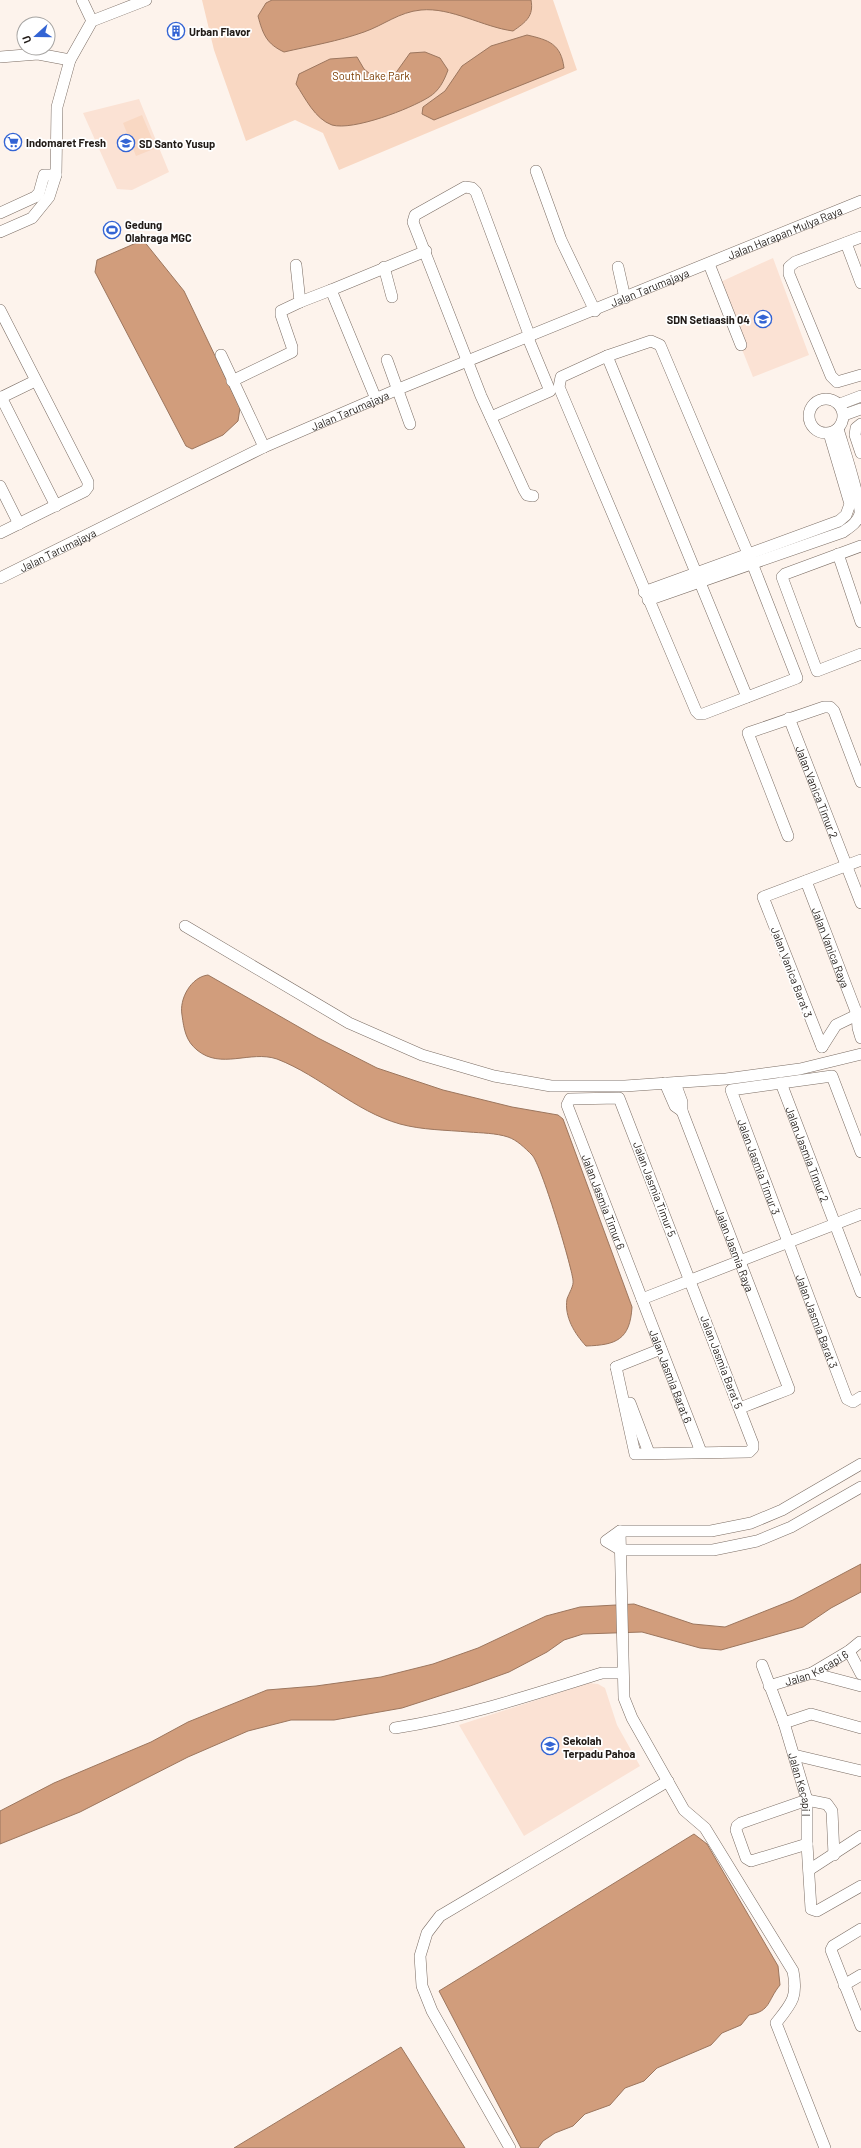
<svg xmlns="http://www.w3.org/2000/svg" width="861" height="2148" font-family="Barlow,sans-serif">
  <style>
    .built { fill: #fbe2d4 }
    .green { fill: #f9d8c3 }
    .water { fill: #d19d7c; stroke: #9c765e }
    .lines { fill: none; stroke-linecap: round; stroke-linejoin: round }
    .minor-casing { stroke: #7b6d64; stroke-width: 12 }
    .minor { stroke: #fff; stroke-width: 11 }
    .labels { text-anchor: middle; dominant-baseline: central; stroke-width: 3.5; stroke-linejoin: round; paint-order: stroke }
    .poi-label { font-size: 11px; font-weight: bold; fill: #211b17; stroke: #fff; text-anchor: start }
    .park-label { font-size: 11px; fill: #7b3c02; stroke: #fff }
    .street-label { font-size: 11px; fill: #211b17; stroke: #fff }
  </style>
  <rect width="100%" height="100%" fill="#fdf3ec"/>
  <path class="built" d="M 139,99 L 169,172 L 132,190 L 117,189 L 83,113 Z
    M 773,258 L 809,355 L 753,377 L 716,284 Z
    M 589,1683 L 598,1684 L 605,1688 L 617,1725 L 640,1766 L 524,1836 L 459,1725 Z"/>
  <path class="green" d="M 202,0 L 553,0 L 577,70 L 339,170 L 323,133 L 295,120 L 246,141 L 214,50 Z
    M 142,115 L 156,148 L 136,156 L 123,123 Z"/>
  <path class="water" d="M 272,0 L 531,0 C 534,16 526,22 513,31 C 483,27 451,7 421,10 C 399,12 384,25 364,32 C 339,41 310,46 284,52 C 267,44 263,35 258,16 L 266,3 Z
    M 527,35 C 549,40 561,44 564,68 L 434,120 L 422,114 L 423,107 L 445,91 L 462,66 L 491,46 Z
    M 425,52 L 440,58 L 448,70 C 444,81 439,91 429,97 C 410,109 353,131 332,125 C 315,119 305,98 296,84 L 299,74 L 330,59 L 357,57 L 364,69 L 375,78 L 395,74 L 410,53 Z
    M 143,240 L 184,291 L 240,408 L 238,421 L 223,435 L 192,449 L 186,446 L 95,272 L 97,260 Z
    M 208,975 L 318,1038 L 377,1068 L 443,1090 L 512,1107 L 558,1115 L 563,1119 L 632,1307 C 630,1340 616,1345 586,1346 C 575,1334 564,1317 567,1299 C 569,1293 574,1286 573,1280 C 571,1264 541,1164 532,1155 C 525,1148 517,1140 508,1137 C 496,1133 481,1133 469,1132 C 446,1130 422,1130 400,1124 C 354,1111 321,1076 277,1059 C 250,1050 221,1070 197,1050 C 186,1041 184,1030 182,1015 C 179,999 191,977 208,975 Z
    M 861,1564 L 861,1592 L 831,1608 L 803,1627 L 721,1650 L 700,1648 L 642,1632 L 583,1634 L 564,1640 L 547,1652 L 509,1672 L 470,1686 L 402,1708 L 334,1720 L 291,1720 L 248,1731 L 188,1757 L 80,1812 L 0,1844 L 0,1811 L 54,1783 L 151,1742 L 188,1722 L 267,1690 L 316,1686 L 381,1677 L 433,1664 L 478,1648 L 546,1616 L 580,1607 L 634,1604 L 693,1624 L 725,1627 L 793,1600 Z
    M 694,1834 L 707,1844 L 778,1966 L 780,1985 C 767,2001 771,2011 749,2015 L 741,2025 L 722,2033 L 711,2045 L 657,2068 L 644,2081 L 625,2088 L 610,2105 L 585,2114 L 573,2126 L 555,2133 L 543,2141 L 538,2148 L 521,2148 L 439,1991 Z
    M 401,2047 L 465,2148 L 234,2148 Z"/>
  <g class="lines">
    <defs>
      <g id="minor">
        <path d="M 82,0 L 92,21"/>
        <path d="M 0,57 L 38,54 L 70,60"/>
        <path d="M 536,171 L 561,240 L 595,311"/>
        <path d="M 0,213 L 35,197 L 39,193 L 44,175 L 56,175"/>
        <path d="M 0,232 L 32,218 L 49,197 L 56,175 L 57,107 L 70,60 L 92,21 L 146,0"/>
        <path d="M 861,237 L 795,262 L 789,267 L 789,274 L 831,376 L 837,382 L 861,375"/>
        <path d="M 846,243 L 861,283"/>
        <path d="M 709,264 L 741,345"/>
        <path d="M 384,267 L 392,297"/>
        <path d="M 618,267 L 625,298"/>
        <path d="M 300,302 L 331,290"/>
        <path d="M 0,310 L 88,482 L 88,487 L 85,491 L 0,533"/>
        <path d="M 530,337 L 476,192 L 472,188 L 465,187 L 415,215 L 413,222 L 481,396 L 524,490 L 527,495 L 533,496"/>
        <path d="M 651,341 L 660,345 L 752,563 L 797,678 L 703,714 L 699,714 L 696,711 L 559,387 L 561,377 L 607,356 Z"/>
        <path d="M 221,355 L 264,447"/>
        <path d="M 607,356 L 747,697"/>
        <path d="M 387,360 L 410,424"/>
        <path d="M 232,381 L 292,352 L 292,347 L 281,315 L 281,311 L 300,302 L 296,265"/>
        <path d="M 1,397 L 56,506"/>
        <path d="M 0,398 L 35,381"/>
        <circle cx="826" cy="416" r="17"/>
        <path d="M 376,399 L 331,290 L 426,251"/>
        <path d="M 840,404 L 861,396"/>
        <path d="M 844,415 L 861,409"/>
        <path d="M 491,417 L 550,391 L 528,338"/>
        <path d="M 861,424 L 856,428 L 855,435 L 861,453"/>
        <path d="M 0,486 L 19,524"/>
        <path d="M 861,546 L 785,574 L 782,577 L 817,671 L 861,654"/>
        <path d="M 838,554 L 861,622"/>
        <path id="s1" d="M 0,578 L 264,447 L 396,390 L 861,201"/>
        <path d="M 644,592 L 839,521 L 846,515 L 850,504 L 829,433"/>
        <path d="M 648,600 L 843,532 C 850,527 857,523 860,514 C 861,499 843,446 838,429"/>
        <path id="s2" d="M 789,718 L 861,903"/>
        <path d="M 788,836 L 748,733 L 824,707 L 830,707 L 834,711 L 861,782"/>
        <path id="s3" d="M 806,881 L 857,1014 L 861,1020"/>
        <path d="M 185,926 L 349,1023 L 422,1055 L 494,1076 L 551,1086 L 625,1086 L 726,1079 L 800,1069 L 861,1054"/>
        <path d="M 857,1014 L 858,1028 L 861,1038"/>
        <path d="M 822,1047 L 763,897 L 861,860"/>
        <path d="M 822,1047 L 836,1025 L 861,1013"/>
        <path d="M 665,1083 L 675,1106 L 682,1111"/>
        <path id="s4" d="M 675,1083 L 682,1102 L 682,1111 L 789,1389 L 740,1408"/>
        <path id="s5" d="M 781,1083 L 861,1292"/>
        <path id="s6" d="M 861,1152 L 832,1076 L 731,1090 L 847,1399 L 853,1402 L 861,1397"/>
        <path d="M 642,1299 L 861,1214"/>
        <path id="s7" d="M 616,1367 L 635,1454 L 749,1452 L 753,1448 L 753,1444 L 619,1098 L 570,1099 L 567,1105 L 701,1452"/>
        <path d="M 616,1367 L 661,1349"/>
        <path d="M 630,1403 L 649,1453"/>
        <path d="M 861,1464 L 782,1510 L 751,1523 L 711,1531 L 620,1531 L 606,1541 L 621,1550 L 713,1550 L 757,1541 L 791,1527 L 861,1487"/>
        <path d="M 620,1531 L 624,1698 L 632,1718 L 684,1810 L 705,1828 L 793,1971 C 798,1997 792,2003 776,2023 L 825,2148"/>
        <path d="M 849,1651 L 861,1674"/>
        <path id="s8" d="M 762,1665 L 784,1723 L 807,1800 L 807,1844 L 811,1909 L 817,1911 L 861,1886"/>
        <path d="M 812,1673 L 861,1686"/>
        <path id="s9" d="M 769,1686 L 812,1673 L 849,1651 L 860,1642"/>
        <path d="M 784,1723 L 811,1714 L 861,1728"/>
        <path d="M 395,1728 C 466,1717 534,1694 602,1673 L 622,1673"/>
        <path d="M 794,1755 L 861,1771"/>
        <path d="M 807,1844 L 751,1861 L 746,1858 L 736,1830 L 737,1826 L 741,1823 L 807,1800 L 827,1804 L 832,1811 L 834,1855"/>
        <path d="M 809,1870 L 861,1836"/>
        <path d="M 861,1929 L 833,1946 L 831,1950 L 861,2026"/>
        <path d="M 844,1985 L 861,1975"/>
        <path d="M 510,2148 L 432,2011 L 422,1986 L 420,1956 L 427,1933 L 440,1916 L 668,1781"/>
      </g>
    </defs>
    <use href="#minor" class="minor-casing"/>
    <use href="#minor" class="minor"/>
  </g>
  <defs>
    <symbol id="building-ring" viewBox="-11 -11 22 22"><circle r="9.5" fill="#fff" stroke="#3364d4" stroke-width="1.5"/><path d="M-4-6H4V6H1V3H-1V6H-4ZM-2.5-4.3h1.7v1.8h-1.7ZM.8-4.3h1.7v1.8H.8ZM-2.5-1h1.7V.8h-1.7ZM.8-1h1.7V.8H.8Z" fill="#3364d4"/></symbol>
    <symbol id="supermarket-ring" viewBox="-11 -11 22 22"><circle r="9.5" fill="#fff" stroke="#3364d4" stroke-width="1.5"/><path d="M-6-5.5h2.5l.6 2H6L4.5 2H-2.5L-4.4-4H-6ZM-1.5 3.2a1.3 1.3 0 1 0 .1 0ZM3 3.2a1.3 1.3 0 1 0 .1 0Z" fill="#3364d4"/></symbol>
    <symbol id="school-ring" viewBox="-11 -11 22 22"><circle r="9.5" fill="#fff" stroke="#3364d4" stroke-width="1.5"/><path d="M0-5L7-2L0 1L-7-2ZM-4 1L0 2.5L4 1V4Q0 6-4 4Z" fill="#3364d4"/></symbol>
    <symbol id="stadium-ring" viewBox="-11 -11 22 22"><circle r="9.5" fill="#fff" stroke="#3364d4" stroke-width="1.5"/><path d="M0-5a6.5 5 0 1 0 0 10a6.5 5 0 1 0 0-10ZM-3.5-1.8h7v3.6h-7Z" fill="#3364d4"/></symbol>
  </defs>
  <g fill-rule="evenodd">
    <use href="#building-ring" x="166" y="21" width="20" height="20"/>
    <use href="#supermarket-ring" x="3" y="132" width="20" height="20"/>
    <use href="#school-ring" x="116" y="133" width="20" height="20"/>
    <use href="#stadium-ring" x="102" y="220" width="20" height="20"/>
    <use href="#school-ring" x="753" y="309" width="20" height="20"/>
    <use href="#school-ring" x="540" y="1736" width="20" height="20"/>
  </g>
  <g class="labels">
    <g class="poi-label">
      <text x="189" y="31">Urban Flavor</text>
      <text x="26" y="142">Indomaret Fresh</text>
      <text x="139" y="143">SD Santo Yusup</text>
      <text x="125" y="224">Gedung<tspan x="125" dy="13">Olahraga MGC</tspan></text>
      <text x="750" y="319" text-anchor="end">SDN Setiaasih 04</text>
      <text x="563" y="1740">Sekolah<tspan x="563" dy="13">Terpadu Pahoa</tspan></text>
    </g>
    <g class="park-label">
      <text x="371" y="75">South Lake Park</text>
    </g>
    <g class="street-label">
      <text stroke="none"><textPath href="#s1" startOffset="858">Jalan Harapan Mulya Raya</textPath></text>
      <text stroke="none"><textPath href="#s1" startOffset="712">Jalan Tarumajaya</textPath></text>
      <text stroke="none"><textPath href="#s1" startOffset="388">Jalan Tarumajaya</textPath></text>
      <text stroke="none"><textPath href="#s1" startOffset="64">Jalan Tarumajaya</textPath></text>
      <text stroke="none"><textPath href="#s2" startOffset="79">Jalan Vanica Timur 2</textPath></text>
      <text stroke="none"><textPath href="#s3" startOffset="71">Jalan Vanica Raya</textPath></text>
      <text transform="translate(792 972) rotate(69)">Jalan Vanica Barat 3</text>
      <text stroke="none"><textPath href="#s5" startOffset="76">Jalan Jasmia Timur 2</textPath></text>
      <text stroke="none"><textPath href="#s6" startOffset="265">Jalan Jasmia Timur 3</textPath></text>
      <text transform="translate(655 1189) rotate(69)">Jalan Jasmia Timur 5</text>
      <text stroke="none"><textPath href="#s7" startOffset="743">Jalan Jasmia Timur 6</textPath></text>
      <text stroke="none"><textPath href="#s4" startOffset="178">Jalan Jasmia Raya</textPath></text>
      <text stroke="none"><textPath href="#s6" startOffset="430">Jalan Jasmia Barat 3</textPath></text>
      <text transform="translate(722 1362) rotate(69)">Jalan Jasmia Barat 5</text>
      <text stroke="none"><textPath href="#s7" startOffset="930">Jalan Jasmia Barat 6</textPath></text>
      <text stroke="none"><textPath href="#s9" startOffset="51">Jalan Kecapi 6</textPath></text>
      <text stroke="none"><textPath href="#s8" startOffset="126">Jalan Kecapi I</textPath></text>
    </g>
  </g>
  <g transform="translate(36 36) rotate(249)"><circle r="19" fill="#ffffff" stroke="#a6a4a2"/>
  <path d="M0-3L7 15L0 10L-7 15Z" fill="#3364d4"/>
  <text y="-6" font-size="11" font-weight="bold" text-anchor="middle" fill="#211b17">U</text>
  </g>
</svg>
